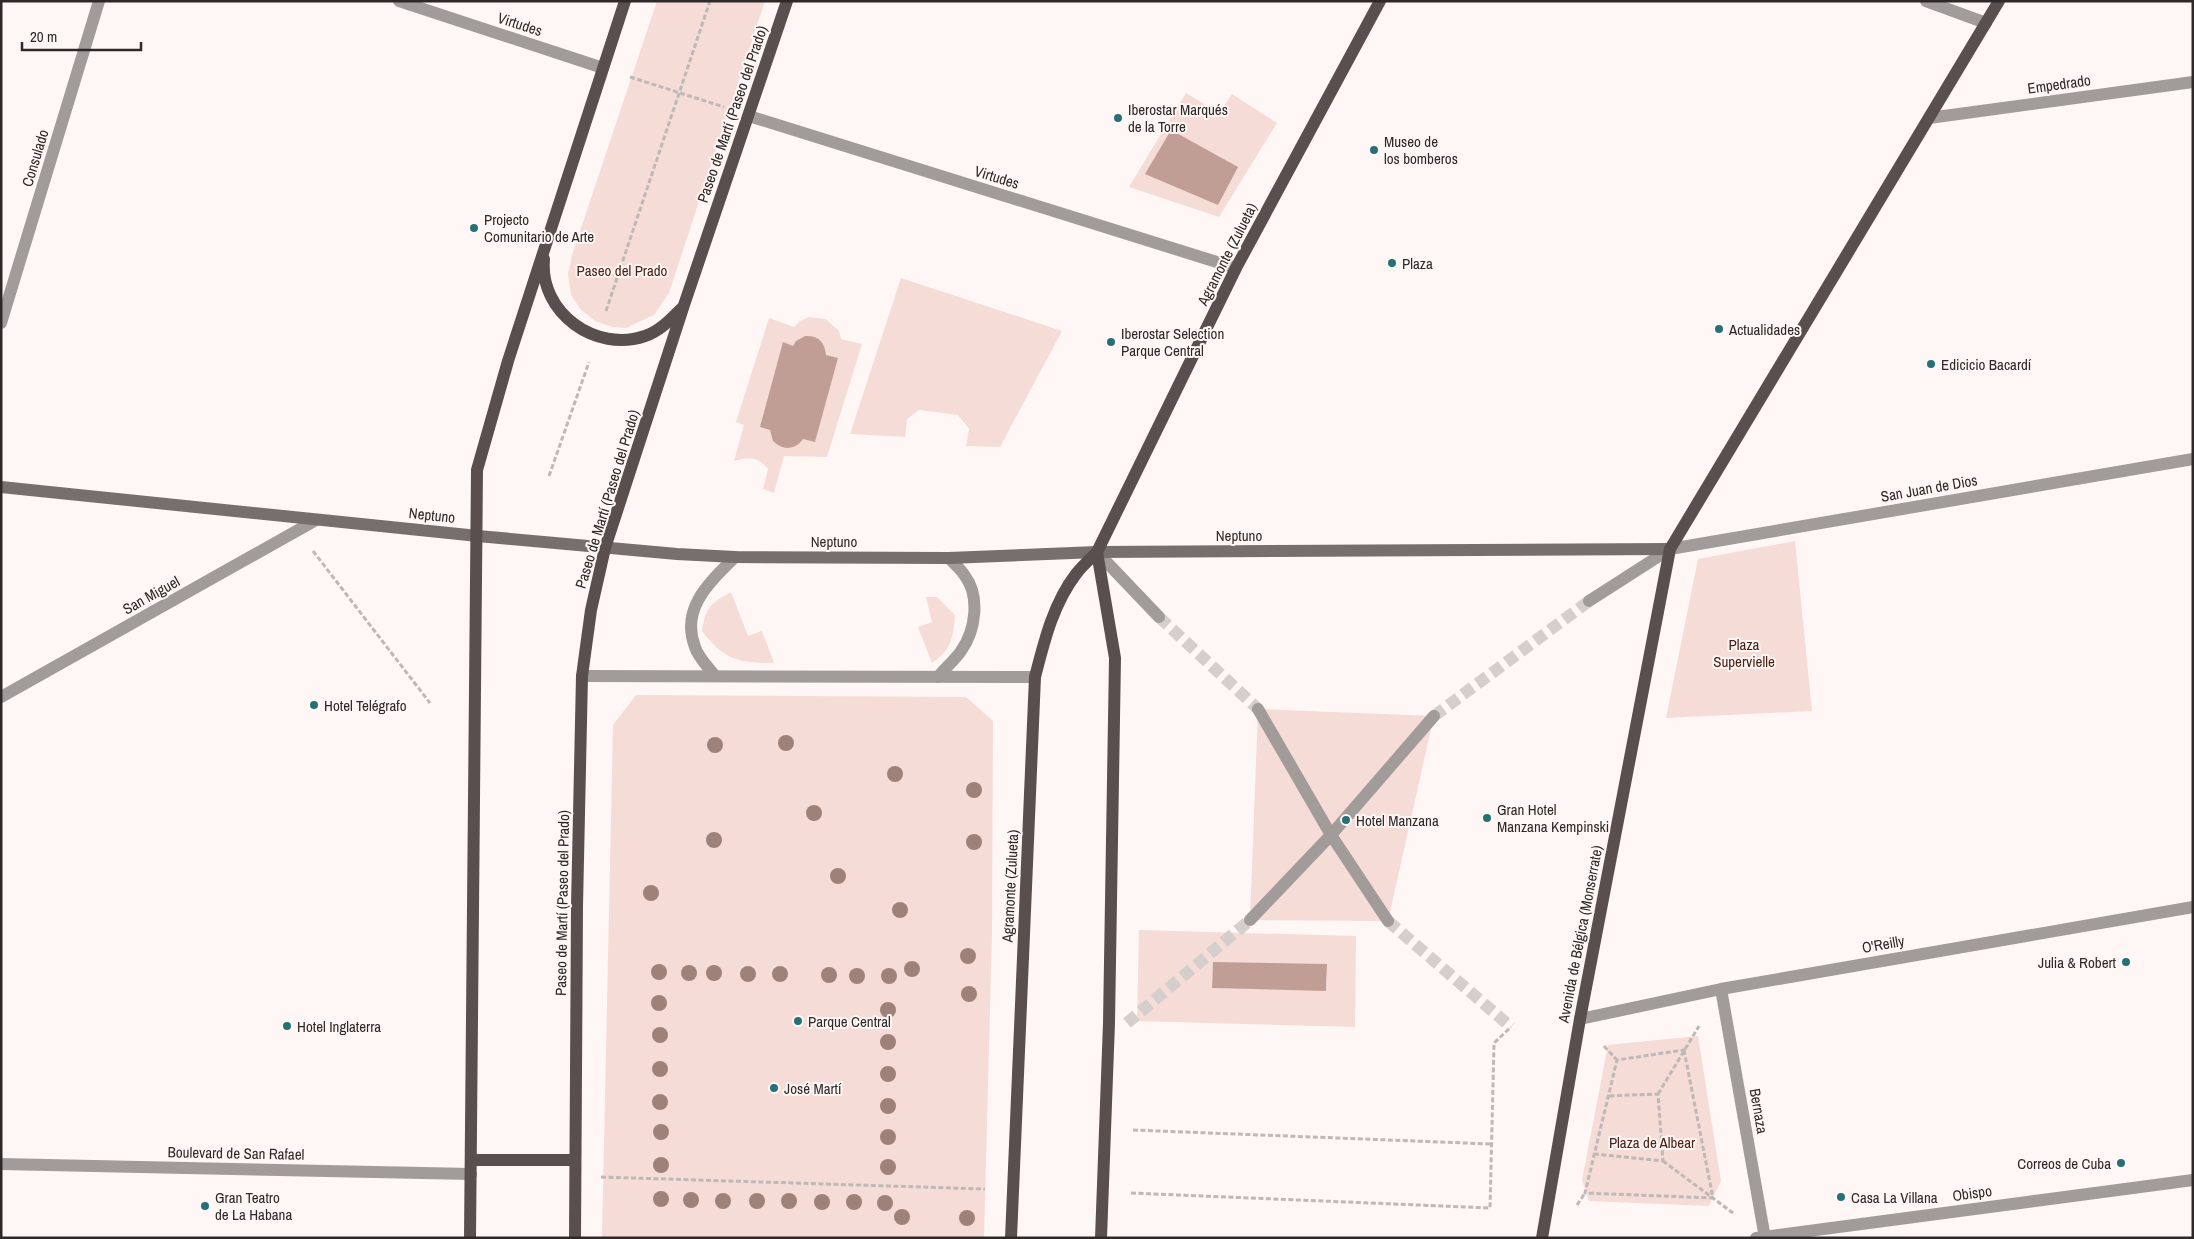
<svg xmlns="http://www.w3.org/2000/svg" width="2194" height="1239" font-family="'Archivo Narrow',sans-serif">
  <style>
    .green { fill: #f5dcd6; fill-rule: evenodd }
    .water { fill: #c19e95 }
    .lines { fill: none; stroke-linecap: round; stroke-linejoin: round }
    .street-tunnel { stroke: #d4cecc; stroke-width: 12; stroke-dasharray: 12 6; stroke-linecap: butt }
    .path { stroke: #beb8b6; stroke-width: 3; stroke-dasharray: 5 2.5; stroke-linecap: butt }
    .lane { stroke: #a19b9a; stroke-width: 12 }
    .street { stroke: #a19b9a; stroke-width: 12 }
    .secondary { stroke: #776f6d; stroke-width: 12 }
    .primary { stroke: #59504e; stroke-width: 12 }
    .tree { fill: #9e8179 }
    .poi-dot { fill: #277175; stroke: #fef7f5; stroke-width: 2 }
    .labels { text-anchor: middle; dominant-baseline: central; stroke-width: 4; stroke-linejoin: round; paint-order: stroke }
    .street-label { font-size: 15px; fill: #2e2928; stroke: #fef7f5 }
    .poi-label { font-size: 15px; fill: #2e2928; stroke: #fef7f5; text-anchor: start }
    .park-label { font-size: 15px; fill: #4f2014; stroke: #fef7f5 }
  </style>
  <rect width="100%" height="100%" fill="#fef7f5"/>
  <path class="green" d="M 657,1 L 765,1 L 669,293 L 654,315 L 626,328 L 612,327 L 595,321 L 581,310 L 571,295 L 568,274 L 572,255 Z
    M 1186,93 L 1219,113 L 1232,94 L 1277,123 L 1219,217 L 1129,187 Z
    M 901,278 L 1062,331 L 1000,447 L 966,446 L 969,429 L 958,415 L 919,410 L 907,419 L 905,437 L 850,434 Z
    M 809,317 L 826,319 L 839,331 L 841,339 L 862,344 L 827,457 L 784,456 L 774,493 L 763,489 L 768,469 C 759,457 748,457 734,461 L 744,425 L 736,422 L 769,318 L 794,327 L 800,321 Z
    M 1795,541 L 1812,711 L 1666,718 L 1698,559 Z
    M 731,592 L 748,636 L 762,631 L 774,663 C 739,663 724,660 702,631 C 705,608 711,603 731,592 Z
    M 926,597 L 937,597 L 955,615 C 953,638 952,649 932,663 L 918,627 L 932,622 Z
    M 636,695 L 966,697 L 993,721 L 992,933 L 984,1238 L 602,1238 L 613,725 Z
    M 1258,709 L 1434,716 L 1388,921 L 1250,920 Z
    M 1139,930 L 1356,936 L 1355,1027 L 1137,1021 ZM 1213,962 L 1327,976 L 1326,990 L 1212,988 Z
    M 1698,1036 L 1721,1181 L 1709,1206 L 1589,1201 L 1582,1180 L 1608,1045 Z"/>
  <path class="water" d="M 1171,130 L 1238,167 L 1218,205 L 1145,174 Z
    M 805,336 C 818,335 825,342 826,355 L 838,358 L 815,442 L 803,439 C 795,450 783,451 773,441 L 770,430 L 760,427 L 783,342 L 793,346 L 796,341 Z
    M 1213,962 L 1327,964 L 1326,991 L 1212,988 Z"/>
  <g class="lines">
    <path class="street-tunnel" d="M 1159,617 L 1258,709
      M 1434,716 L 1589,601
      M 1388,921 L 1511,1027
      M 1127,1023 L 1250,920"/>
    <path class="path" d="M 630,77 L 724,107
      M 606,311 L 710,1
      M 549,476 L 589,362
      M 313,551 L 430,703
      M 1604,1046 L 1617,1060
      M 1684,1050 L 1713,1198 L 1585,1193 L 1617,1060 Z
      M 1658,1094 L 1699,1026
      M 1133,1130 L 1491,1144
      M 1594,1154 L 1663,1161 L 1658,1094 L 1607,1096
      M 1663,1161 L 1733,1213
      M 601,1177 L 985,1189
      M 1131,1193 L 1490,1208 L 1494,1043 L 1511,1027
      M 1577,1205 L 1585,1193"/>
    <path class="lane" d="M 715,676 C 708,667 698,657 695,647 C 680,608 710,582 735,557
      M 938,677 C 945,668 955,660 961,651 C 976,630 980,596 965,576 C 961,569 954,564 949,558"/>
    <path class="street" d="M 399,1 L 603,68
      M 1926,1 L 1986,23
      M 749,116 L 1236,268
      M 1929,118 L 2193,82
      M 1,323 L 99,1
      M 1097,552 L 1159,617
      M 1589,601 L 1670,549 L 2193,459
      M 582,676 L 1035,677
      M 1,697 L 316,520
      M 1258,709 L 1331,835 L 1388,921
      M 1250,920 L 1331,835 L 1434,716
      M 1721,989 L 1765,1238
      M 1580,1019 L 1721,989 L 2193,907
      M 1,1164 L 471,1174
      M 1756,1238 L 2193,1180"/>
    <path class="secondary" d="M 1,487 L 478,536 L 677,554 L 735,557 L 949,558 L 1097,552 L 1670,549"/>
    <path class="primary" d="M 544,259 C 539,313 596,353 645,336 C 660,331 671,319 682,308
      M 1097,552 L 1115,658 L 1109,1023 L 1101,1238
      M 471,1160 L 575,1160
      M 470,1238 L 477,470 L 508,361 L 625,1
      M 575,1238 L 577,906 L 582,676 L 591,610 L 605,548 L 684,305 L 787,1
      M 1011,1238 L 1035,677 C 1044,642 1053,604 1076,574 C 1082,566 1090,559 1097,552 L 1236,268 L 1380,1
      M 1542,1238 L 1580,1019 L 1670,549 L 1999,1"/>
  </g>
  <g class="tree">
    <circle cx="786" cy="743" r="8"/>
    <circle cx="715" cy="745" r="8"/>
    <circle cx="895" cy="774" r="8"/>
    <circle cx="974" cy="790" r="8"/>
    <circle cx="814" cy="813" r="8"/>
    <circle cx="714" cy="840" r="8"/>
    <circle cx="974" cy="842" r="8"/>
    <circle cx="838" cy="876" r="8"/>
    <circle cx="651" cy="893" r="8"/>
    <circle cx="900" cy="910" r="8"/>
    <circle cx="968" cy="956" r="8"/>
    <circle cx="912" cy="969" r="8"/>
    <circle cx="659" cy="972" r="8"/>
    <circle cx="689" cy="973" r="8"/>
    <circle cx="714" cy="973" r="8"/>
    <circle cx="748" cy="974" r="8"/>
    <circle cx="780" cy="974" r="8"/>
    <circle cx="829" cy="975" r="8"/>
    <circle cx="857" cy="976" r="8"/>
    <circle cx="889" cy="976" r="8"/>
    <circle cx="969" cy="994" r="8"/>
    <circle cx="659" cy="1003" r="8"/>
    <circle cx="888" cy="1010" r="8"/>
    <circle cx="660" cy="1035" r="8"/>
    <circle cx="888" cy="1042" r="8"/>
    <circle cx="660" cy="1069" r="8"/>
    <circle cx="888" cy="1074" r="8"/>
    <circle cx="660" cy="1102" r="8"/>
    <circle cx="888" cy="1106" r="8"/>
    <circle cx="661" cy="1132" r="8"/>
    <circle cx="888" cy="1137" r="8"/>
    <circle cx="661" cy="1165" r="8"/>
    <circle cx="888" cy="1167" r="8"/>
    <circle cx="661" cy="1199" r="8"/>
    <circle cx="691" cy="1200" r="8"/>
    <circle cx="723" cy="1201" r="8"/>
    <circle cx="757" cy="1201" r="8"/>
    <circle cx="789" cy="1201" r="8"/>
    <circle cx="822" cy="1202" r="8"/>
    <circle cx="854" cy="1202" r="8"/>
    <circle cx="885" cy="1203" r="8"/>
    <circle cx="902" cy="1217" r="8"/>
    <circle cx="967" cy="1218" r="8"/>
  </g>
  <g class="poi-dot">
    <circle cx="1118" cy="118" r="5"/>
    <circle cx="1374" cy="150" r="5"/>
    <circle cx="474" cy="228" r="5"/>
    <circle cx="1392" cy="263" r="5"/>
    <circle cx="1719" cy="329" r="5"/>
    <circle cx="1111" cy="342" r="5"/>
    <circle cx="1931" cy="364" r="5"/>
    <circle cx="314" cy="705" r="5"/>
    <circle cx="1487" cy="818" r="5"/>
    <circle cx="1346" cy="820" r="5"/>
    <circle cx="2126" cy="962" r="5"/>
    <circle cx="798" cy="1021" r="5"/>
    <circle cx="287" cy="1026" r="5"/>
    <circle cx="774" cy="1088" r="5"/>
    <circle cx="2121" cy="1163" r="5"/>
    <circle cx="1841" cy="1197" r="5"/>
    <circle cx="205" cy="1206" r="5"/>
  </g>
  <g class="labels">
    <g class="street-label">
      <text transform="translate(520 24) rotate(18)">Virtudes</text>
      <text transform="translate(2059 84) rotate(-8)">Empedrado</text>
      <text transform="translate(732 114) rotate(-71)">Paseo de Martí (Paseo del Prado)</text>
      <text transform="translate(35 158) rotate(-73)">Consulado</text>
      <text transform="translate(997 177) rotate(17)">Virtudes</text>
      <text transform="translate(1227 254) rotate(-63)">Agramonte (Zulueta)</text>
      <text transform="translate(1929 488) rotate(-10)">San Juan de Dios</text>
      <text transform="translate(607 499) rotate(-73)">Paseo de Martí (Paseo del Prado)</text>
      <text transform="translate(432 515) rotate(6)">Neptuno</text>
      <text x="1239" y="535">Neptuno</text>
      <text x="834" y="541">Neptuno</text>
      <text transform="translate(151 595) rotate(-29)">San Miguel</text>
      <text transform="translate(1010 886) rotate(-87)">Agramonte (Zulueta)</text>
      <text transform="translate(562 903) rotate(-89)">Paseo de Martí (Paseo del Prado)</text>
      <text transform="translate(1580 934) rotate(-79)">Avenida de Bélgica (Monserrate)</text>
      <text transform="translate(1883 944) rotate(-10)">O'Reilly</text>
      <text transform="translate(1759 1111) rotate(80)">Bernaza</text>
      <text transform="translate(236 1153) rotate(1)">Boulevard de San Rafael</text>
      <text transform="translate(1972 1193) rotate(-8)">Obispo</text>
    </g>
    <g class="poi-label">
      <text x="1128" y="109">Iberostar Marqués<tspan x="1128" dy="17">de la Torre</tspan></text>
      <text x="1384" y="141">Museo de<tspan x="1384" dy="17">los bomberos</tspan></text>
      <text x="484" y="219">Projecto<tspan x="484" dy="17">Comunitario de Arte</tspan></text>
      <text x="1402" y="263">Plaza</text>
      <text x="1729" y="329">Actualidades</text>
      <text x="1121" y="333">Iberostar Selection<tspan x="1121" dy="17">Parque Central</tspan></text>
      <text x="1941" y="364">Edicicio Bacardí</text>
      <text x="324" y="705">Hotel Telégrafo</text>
      <text x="1497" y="809">Gran Hotel<tspan x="1497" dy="17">Manzana Kempinski</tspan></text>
      <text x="1356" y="820">Hotel Manzana</text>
      <text x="2116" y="962" text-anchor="end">Julia &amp; Robert</text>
      <text x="808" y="1021">Parque Central</text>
      <text x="297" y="1026">Hotel Inglaterra</text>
      <text x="784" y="1088">José Martí</text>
      <text x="2111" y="1163" text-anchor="end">Correos de Cuba</text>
      <text x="215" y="1197">Gran Teatro<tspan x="215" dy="17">de La Habana</tspan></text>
      <text x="1851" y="1197">Casa La Villana</text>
    </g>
    <g class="park-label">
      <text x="622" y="270">Paseo del Prado</text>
      <text x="1744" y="644">Plaza<tspan x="1744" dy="17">Supervielle</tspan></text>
      <text x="1652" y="1142">Plaza de Albear</text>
    </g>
  </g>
  <rect width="2194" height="1239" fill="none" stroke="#2e2928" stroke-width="5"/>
  <path d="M22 42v8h119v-8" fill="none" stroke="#2e2928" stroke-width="2.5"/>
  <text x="30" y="42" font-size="15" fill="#2e2928" stroke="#fef7f5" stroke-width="4" paint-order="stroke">20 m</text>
</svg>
